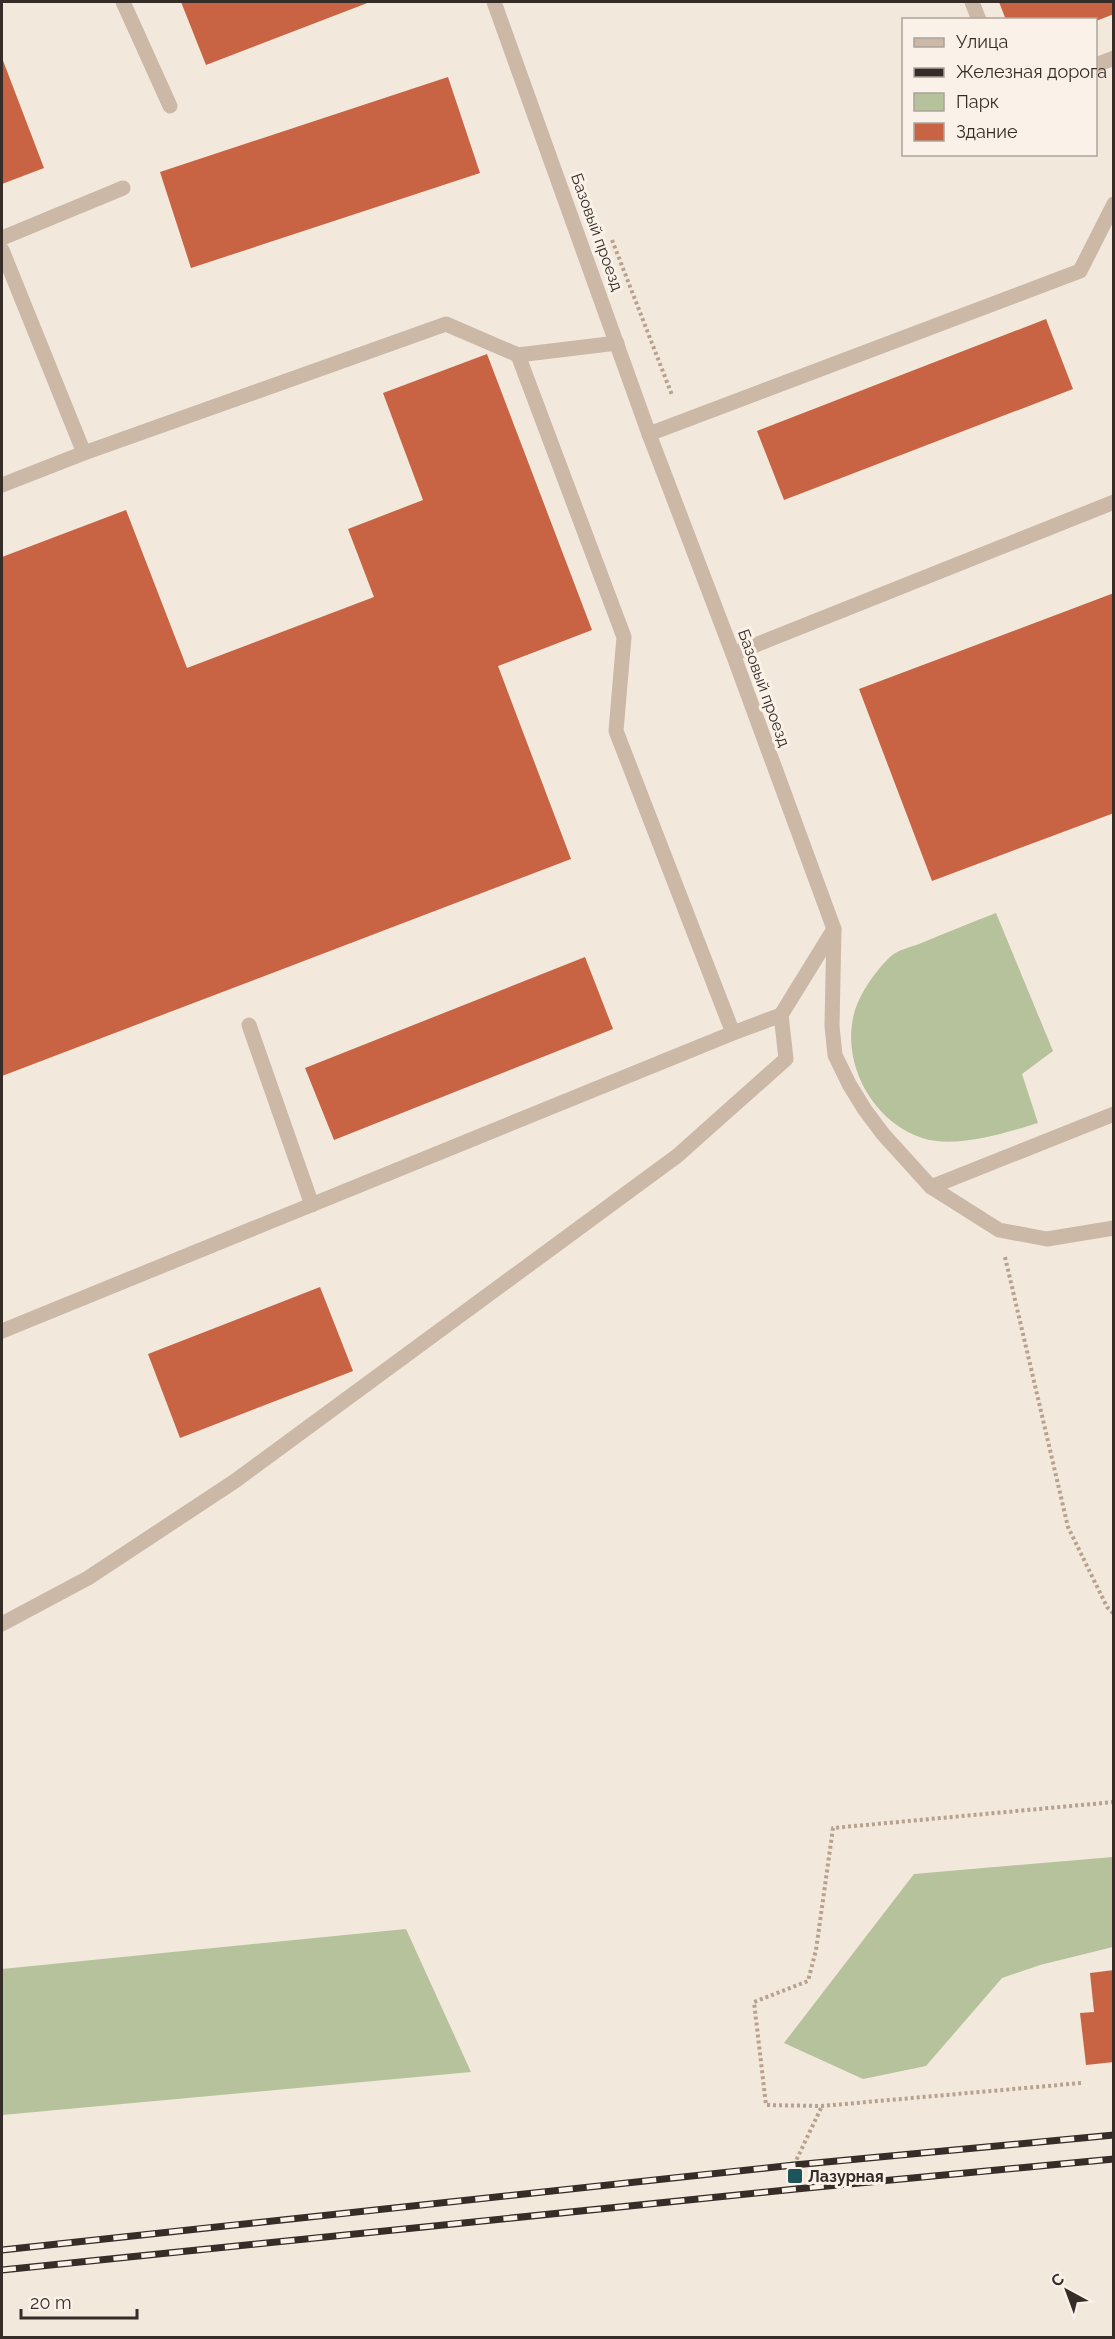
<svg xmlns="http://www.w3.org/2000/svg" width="1115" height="2339" font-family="Raleway,sans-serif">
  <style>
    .green { fill: #b5c29b }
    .building { fill: #c86444 }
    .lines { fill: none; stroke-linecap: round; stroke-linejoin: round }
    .path { stroke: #b7a291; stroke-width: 4; stroke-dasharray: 3 3; stroke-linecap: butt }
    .lane { stroke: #cbb8a7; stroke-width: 15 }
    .street { stroke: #cbb8a7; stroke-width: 15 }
    .rail-casing { stroke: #372d28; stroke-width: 7 }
    .rail { stroke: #faf2e8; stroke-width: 4.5; stroke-dasharray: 14; stroke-linecap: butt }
    .poi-dot { fill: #1c555a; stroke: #faf2e8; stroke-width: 2 }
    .labels { text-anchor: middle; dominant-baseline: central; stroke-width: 6; stroke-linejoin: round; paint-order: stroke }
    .street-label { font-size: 16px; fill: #372d28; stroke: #faf2e8 }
    .poi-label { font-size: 16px; font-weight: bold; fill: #372d28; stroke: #faf2e8; text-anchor: start }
  </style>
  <rect width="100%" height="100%" fill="#f2e8db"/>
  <path class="green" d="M 996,913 L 1053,1051 L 1022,1074 L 1038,1123 C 1005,1133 956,1149 922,1138 C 873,1122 841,1064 854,1014 C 859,994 876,970 891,956 C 898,950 911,947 919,944 C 945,933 970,923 996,913 Z
    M 1113,1857 L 1113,1947 L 1040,1965 L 1002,1978 L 926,2066 L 863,2079 L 784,2043 L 914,1874 Z
    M 406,1929 L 471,2072 L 2,2115 L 2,1969 Z"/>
  <path class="building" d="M 181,2 L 370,2 L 206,65 Z
    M 999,2 L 1114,2 L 1114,14 L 1096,21 L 1006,20 Z
    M 2,58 L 44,168 L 2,184 Z
    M 448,77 L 480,173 L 191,268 L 160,172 Z
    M 1046,319 L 1073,389 L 784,500 L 757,431 Z
    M 487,354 L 592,630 L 498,666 L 571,859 L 2,1076 L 2,557 L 126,510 L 187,668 L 374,597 L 348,529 L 423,500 L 383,393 Z
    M 1114,593 L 1114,813 L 932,881 L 859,689 Z
    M 585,957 L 613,1029 L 334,1140 L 305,1068 Z
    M 320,1287 L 353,1371 L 180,1438 L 148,1354 Z
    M 1114,1970 L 1114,2062 L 1086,2065 L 1080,2013 L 1094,2012 L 1090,1973 Z"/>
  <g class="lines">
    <path class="path" d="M 612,240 L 672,395
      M 1005,1257 L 1068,1527 L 1107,1607 L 1114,1614
      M 1081,2083 L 822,2106 L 766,2105 L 754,2002 L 808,1981 L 816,1950 L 833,1828 L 1114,1802
      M 796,2189 L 794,2165 L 822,2106"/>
    <path class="lane" d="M 123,2 L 170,106
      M 972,2 L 979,20
      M 1096,65 L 1114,58
      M 2,238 L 123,188
      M 2,250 L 84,453
      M 617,343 L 518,355 L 624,637 L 616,731 L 733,1033 L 781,1015
      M 649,434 L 1080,271 L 1114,204
      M 2,485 L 84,453 L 446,324 L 518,355
      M 733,654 L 1114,502
      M 249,1025 L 312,1205
      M 931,1187 L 1114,1114
      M 2,1331 L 733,1033
      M 2,1624 L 88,1578 L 235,1481 L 677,1156 L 786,1059 L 781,1015 L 834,929"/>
    <path class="street" d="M 494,2 L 649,434 L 733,654 L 834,929 L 832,1026 L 835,1055 L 849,1084 L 865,1110 L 883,1134 L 931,1187 L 999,1230 L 1047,1239 L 1114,1228"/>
    <defs>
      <path id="rail" d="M 2,2250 L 794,2165 L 1114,2135
        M 2,2270 L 796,2189 L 1114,2159"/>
    </defs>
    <use href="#rail" class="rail-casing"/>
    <use href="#rail" class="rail"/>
  </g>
  <rect class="poi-dot" x="787" y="2168" width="16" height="16" rx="3"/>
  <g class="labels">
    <g class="street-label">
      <text transform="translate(597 232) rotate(70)">Базовый проезд</text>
      <text transform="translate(764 688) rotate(70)">Базовый проезд</text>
    </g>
    <g class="poi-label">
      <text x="808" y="2176">Лазурная</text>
    </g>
  </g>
  <rect width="1115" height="2339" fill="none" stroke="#372d28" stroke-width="6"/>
  <rect x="902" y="18" width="195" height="138" fill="#faf2e8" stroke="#aca39b" stroke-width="1.5"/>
  <rect x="914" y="38" width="30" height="9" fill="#cbb8a7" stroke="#aca39b" stroke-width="1.5"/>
  <text x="956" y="48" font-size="18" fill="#372d28">Улица</text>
  <rect x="914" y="68" width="30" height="9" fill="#372d28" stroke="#aca39b" stroke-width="1.5"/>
  <text x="956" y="78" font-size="18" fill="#372d28">Железная дорога</text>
  <rect x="914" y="93" width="30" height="18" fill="#b5c29b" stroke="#aca39b" stroke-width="1.5"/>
  <text x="956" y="108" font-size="18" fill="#372d28">Парк</text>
  <rect x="914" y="123" width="30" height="18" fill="#c86444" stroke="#aca39b" stroke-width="1.5"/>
  <text x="956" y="138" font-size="18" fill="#372d28">Здание</text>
  <g transform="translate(1067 2291) rotate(319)" stroke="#faf2e8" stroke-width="4.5" paint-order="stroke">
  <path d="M0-4.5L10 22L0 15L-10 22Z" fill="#372d28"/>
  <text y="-9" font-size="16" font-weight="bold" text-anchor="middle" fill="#372d28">С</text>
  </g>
  <path d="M21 2309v9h116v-9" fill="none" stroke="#372d28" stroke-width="3"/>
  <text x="30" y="2309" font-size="18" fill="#372d28" stroke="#faf2e8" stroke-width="4.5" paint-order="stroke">20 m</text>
</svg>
